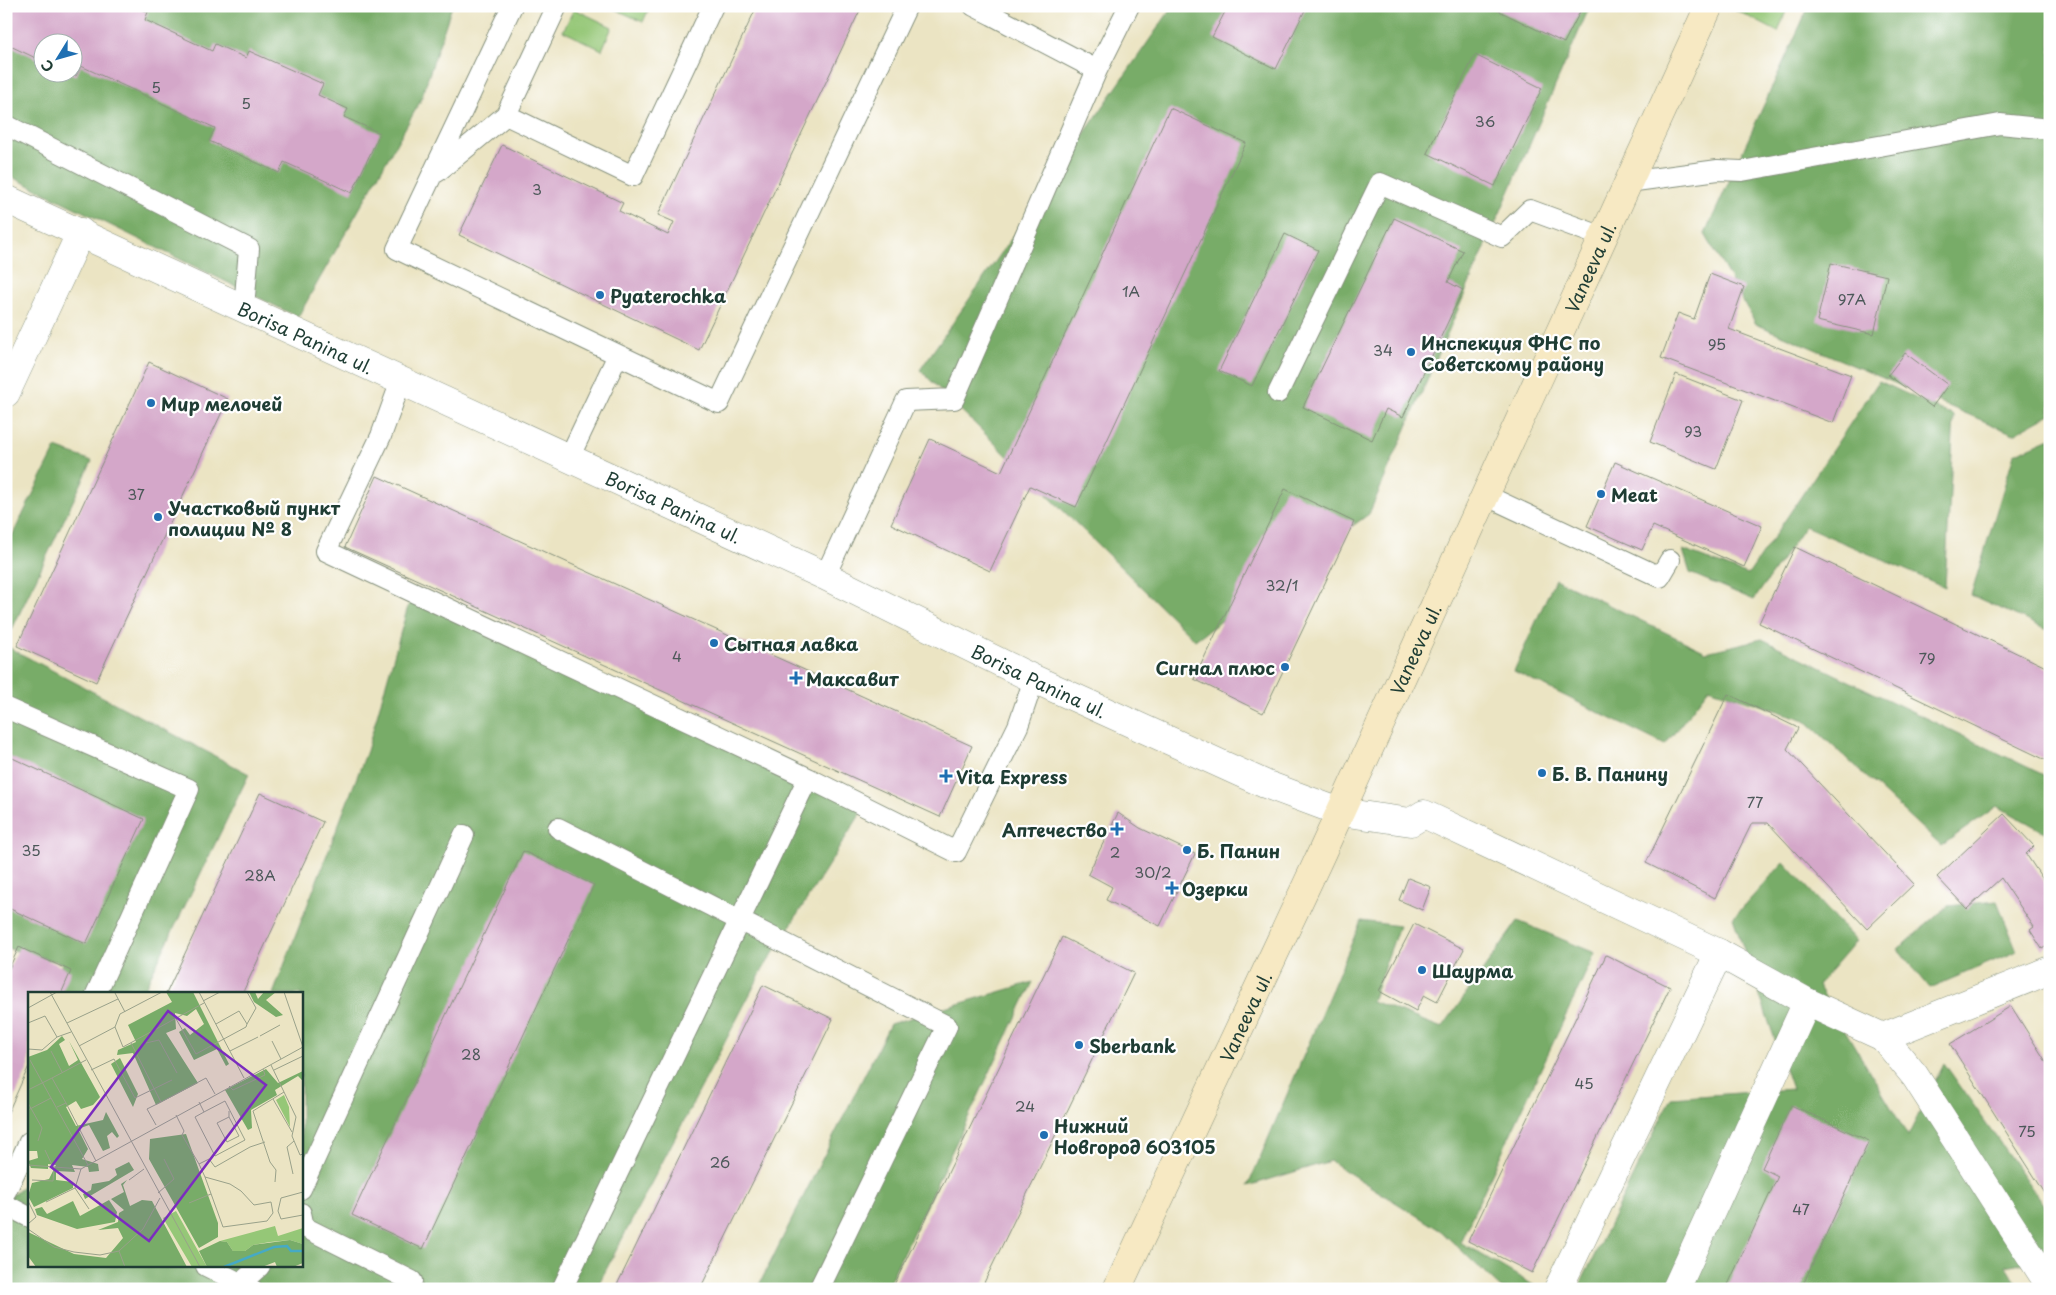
<svg xmlns="http://www.w3.org/2000/svg" width="2056" height="1295" font-family="'Playpen Sans',sans-serif">
  <style>
    .green { fill: #95c777; stroke: #5a8256 }
    .forest { fill: #78ac68; stroke: #4c744e; fill-rule: evenodd }
    .building { fill: #d4a7c9 }
    .lines { fill: none; stroke-linecap: round; stroke-linejoin: round }
    .service-casing { stroke: #85907c; stroke-width: 22 }
    .minor-casing { stroke: #85907c; stroke-width: 29 }
    .secondary-casing { stroke: #85907c; stroke-width: 29 }
    .service { stroke: #fff; stroke-width: 20 }
    .minor { stroke: #fff; stroke-width: 28 }
    .secondary { stroke: #f7e9c3; stroke-width: 28 }
    .poi-dot { fill: #1f6fb2; stroke: #fff; stroke-width: 2 }
    .labels { text-anchor: middle; dominant-baseline: central; stroke-width: 4.5; stroke-linejoin: round; paint-order: stroke }
    .number-label { font-size: 15px; fill: #4c5859 }
    .street-label { font-size: 18px; fill: #1f3d34; stroke: #fff }
    .poi-label { font-size: 18px; font-weight: bold; fill: #1f3d34; stroke: #fff; text-anchor: start }
    .inset-river { fill: none; stroke: #46aac5; stroke-width: 2.5 }
    .inset-road { fill: none; stroke: #99a18a; stroke-width: 1 }
    .view { fill: #7b2cbf; fill-opacity: 0.15; stroke: #7b2cbf; stroke-width: 2.5 }
    .inset-edge { fill: none; stroke: #1f3d34; stroke-width: 2.5 }
  </style>
  <rect width="100%" height="100%" fill="#fff"/>
  <filter id="ink" filterUnits="userSpaceOnUse"><feTurbulence type="fractalNoise" baseFrequency=".02" numOctaves="2"/><feDisplacementMap in="SourceGraphic" scale="10" xChannelSelector="R" yChannelSelector="G"/><feConvolveMatrix kernelMatrix="1 2 1 2 8 2 1 2 1" color-interpolation-filters="sRGB"/></filter>
  <filter id="wash" filterUnits="userSpaceOnUse"><feTurbulence type="fractalNoise" baseFrequency=".0096" numOctaves="4" result="noise"/><feDisplacementMap in="SourceGraphic" scale="20" xChannelSelector="R" yChannelSelector="G"/><feGaussianBlur stdDeviation="1.12" result="paint"/><feColorMatrix in="noise" values="0 0 0 0 0 0 0 0 0 0 0 0 0 0 0 0 0 1.4 0 .05"/><feComposite in="paint" operator="in"/></filter>
  <g filter="url(#wash)">
    <rect width="100%" height="100%" fill="#ebe4c3"/>
    <path class="green" d="M 608,6 L 650,6 L 643,22 Z
      M 1728,6 L 1788,6 L 1778,32 Z
      M 574,9 L 612,27 L 602,50 L 563,31 Z"/>
    <path class="forest" d="M 6,6 L 452,6 L 420,102 L 298,317 L 6,174 ZM 42,42 L 72,42 L 72,72 L 42,72 Z
      M 1173,6 L 1590,6 L 1369,514 L 1195,640 L 920,370 Z
      M 1809,6 L 2050,6 L 2050,414 L 2014,434 L 1756,324 L 1705,234 Z
      M 1879,381 L 1954,416 L 1945,587 L 1805,526 L 1754,600 L 1690,573 L 1683,550 L 1748,575 Z
      M 2050,438 L 2050,631 L 1971,595 L 2014,454 Z
      M 56,448 L 92,461 L 6,642 L 6,548 Z
      M 1555,579 L 1706,652 L 1762,639 L 2050,778 L 2050,835 L 1997,806 L 1941,846 L 1805,720 L 1709,688 L 1665,745 L 1514,671 Z
      M 412,592 L 866,805 L 762,971 L 596,1289 L 6,1289 L 6,1200 L 29,1181 L 29,1266 L 301,1266 L 301,994 L 273,994 L 367,751 Z
      M 6,646 L 249,774 L 142,994 L 52,994 L 62,963 L 6,948 Z
      M 1784,862 L 1856,941 L 1818,985 L 1908,1136 L 1944,1063 L 2050,1214 L 2050,1257 L 2006,1266 L 2020,1289 L 1578,1289 L 1671,1098 L 1792,1089 L 1733,918 Z
      M 1997,901 L 2017,951 L 1930,988 L 1898,949 L 1948,906 Z
      M 1361,921 L 1399,926 L 1372,1001 L 1442,1028 L 1518,921 L 1595,953 L 1460,1242 L 1540,1289 L 1502,1289 L 1441,1231 L 1330,1161 L 1248,1186 Z
      M 1033,982 L 886,1289 L 757,1289 L 890,1024 Z"/>
    <g id="blocks">
      <path class="building" d="M 6,6 L 136,6 L 148,12 L 145,20 L 212,51 L 215,44 L 246,58 L 249,51 L 323,84 L 318,95 L 348,109 L 344,117 L 380,133 L 352,193 L 284,162 L 279,173 L 209,141 L 215,128 L 81,66 L 76,76 L 68,72 L 72,72 L 72,42 L 42,42 L 42,61 L 6,44 L 10,32 L 6,31 Z
        M 757,6 L 862,6 L 699,350 L 459,235 L 502,145 L 623,203 L 619,211 L 668,235 L 674,222 L 658,215 Z
        M 1228,6 L 1307,6 L 1276,69 L 1212,37 Z
        M 1496,6 L 1583,6 L 1564,43 L 1495,9 Z
        M 1475,55 L 1542,88 L 1495,186 L 1427,153 Z
        M 1170,108 L 1246,143 L 1076,507 L 1030,486 L 990,571 L 891,524 L 930,439 L 1001,472 Z
        M 1394,218 L 1463,251 L 1448,282 L 1463,290 L 1403,417 L 1386,409 L 1372,440 L 1303,407 Z
        M 1285,234 L 1318,250 L 1252,386 L 1219,371 Z
        M 1831,263 L 1887,276 L 1874,334 L 1817,321 Z
        M 1710,274 L 1744,287 L 1729,329 L 1851,375 L 1833,423 L 1661,358 L 1678,313 L 1694,319 Z
        M 1905,353 L 1948,385 L 1932,407 L 1888,375 Z
        M 149,362 L 228,399 L 96,682 L 17,646 Z
        M 1676,374 L 1743,400 L 1716,469 L 1650,442 Z
        M 1615,462 L 1762,526 L 1744,567 L 1653,526 L 1642,550 L 1587,526 Z
        M 377,476 L 972,746 L 940,817 L 345,547 Z
        M 1285,489 L 1354,522 L 1263,713 L 1194,679 Z
        M 1795,547 L 2050,669 L 2050,762 L 1759,623 Z
        M 1728,694 L 1798,728 L 1787,749 L 1914,884 L 1867,929 L 1768,823 L 1752,823 L 1715,898 L 1646,863 Z
        M 6,755 L 144,819 L 86,944 L 6,907 Z
        M 260,793 L 323,822 L 242,994 L 166,994 Z
        M 1118,813 L 1140,828 L 1195,854 L 1160,926 L 1106,900 L 1112,887 L 1088,874 Z
        M 2004,814 L 2034,846 L 2026,854 L 2050,890 L 2050,944 L 2042,949 L 2030,930 L 2034,927 L 2001,878 L 1967,909 L 1937,877 Z
        M 523,851 L 594,885 L 423,1249 L 352,1215 Z
        M 1408,878 L 1431,887 L 1422,910 L 1399,900 Z
        M 1414,924 L 1464,949 L 1437,1002 L 1424,995 L 1416,1011 L 1379,991 Z
        M 1062,937 L 1134,973 L 981,1289 L 892,1289 Z
        M 19,947 L 71,971 L 61,994 L 29,994 L 29,1066 L 6,1117 L 6,975 Z
        M 1606,955 L 1670,987 L 1532,1273 L 1468,1241 Z
        M 763,985 L 833,1019 L 819,1048 L 700,1289 L 615,1289 Z
        M 2011,1006 L 2050,1068 L 2050,1201 L 1950,1044 Z
        M 1791,1105 L 1869,1141 L 1801,1289 L 1726,1289 L 1778,1176 L 1762,1168 Z"/>
    </g>
  </g>
  <g filter="url(#ink)">
    <use href="#blocks" fill-opacity="0" stroke="#85907c" stroke-width="1"/>
    <g class="lines">
      <defs>
        <path id="service" d="M 512,6 L 397,249 L 719,403 L 907,6
          M 974,6 L 992,15
          M 995,6 L 992,15 L 1097,70 L 1129,6
          M 506,115 L 633,176 L 713,6
          M 6,125 L 249,249 L 244,308
          M 437,172 L 506,115 L 557,6
          M 1628,182 L 1718,170 L 1742,171 L 2000,124 L 2050,129
          M 401,381 L 381,436 L 326,551 L 808,778
          M 1278,393 L 1380,183 L 1502,237 L 1530,210 L 1603,237
          M 569,458 L 618,355
          M 1485,495 L 1660,577 L 1670,560
          M 825,576 L 906,401 L 954,399 L 1097,70
          M 6,708 L 189,789 L 96,994
          M 558,828 L 947,1026 L 819,1289
          M 301,1189 L 464,835
          M 6,1191 L 29,1142
          M 6,1205 L 29,1217
          M 301,1213 L 304,1227 L 412,1281
          M 206,1266 L 252,1289
          M 241,1283 L 260,1266
          M 562,1289 L 808,778 L 956,852 L 1018,726 L 1034,679"/>
        <g id="minor">
          <path id="s1" d="M 6,199 L 825,576 L 1034,679 L 1265,784 L 1340,812 L 1411,822 L 1424,814 L 1719,953 L 1807,1002 L 1883,1037 L 2050,970"/>
          <path d="M 6,393 L 81,232"/>
          <path d="M 1883,1037 L 1915,1076 L 2050,1286"/>
          <path d="M 1558,1289 L 1719,953"/>
          <path d="M 1676,1289 L 1807,1002"/>
        </g>
        <g id="secondary">
          <path id="s2" d="M 1117,1289 L 1316,865 L 1709,6"/>
        </g>
      </defs>
      <use href="#service" class="service-casing"/>
      <use href="#minor" class="minor-casing"/>
      <use href="#secondary" class="secondary-casing"/>
      <use href="#service" class="service"/>
      <use href="#minor" class="minor"/>
      <use href="#secondary" class="secondary"/>
    </g>
  </g>
  <g class="poi-dot">
    <circle cx="600" cy="295" r="5"/>
    <circle cx="1411" cy="352" r="5"/>
    <circle cx="151" cy="403" r="5"/>
    <circle cx="1601" cy="494" r="5"/>
    <circle cx="158" cy="517" r="5"/>
    <circle cx="714" cy="643" r="5"/>
    <circle cx="1285" cy="667" r="5"/>
    <path d="M793.5 670.5h5v5h5v5h-5v5h-5v-5h-5v-5h5z"/>
    <circle cx="1542" cy="773" r="5"/>
    <path d="M943.5 768.5h5v5h5v5h-5v5h-5v-5h-5v-5h5z"/>
    <path d="M1114.5 821.5h5v5h5v5h-5v5h-5v-5h-5v-5h5z"/>
    <circle cx="1187" cy="850" r="5"/>
    <path d="M1169.5 880.5h5v5h5v5h-5v5h-5v-5h-5v-5h5z"/>
    <circle cx="1422" cy="970" r="5"/>
    <circle cx="1079" cy="1045" r="5"/>
    <circle cx="1044" cy="1135" r="5"/>
  </g>
  <g class="labels">
    <g class="number-label">
      <text x="156" y="86">5</text>
      <text x="246" y="102">5</text>
      <text x="1485" y="120">36</text>
      <text x="537" y="188">3</text>
      <text x="1131" y="290">1А</text>
      <text x="1852" y="298">97А</text>
      <text x="1717" y="343">95</text>
      <text x="1383" y="349">34</text>
      <text x="1693" y="430">93</text>
      <text x="136" y="493">37</text>
      <text x="1282" y="584">32/1</text>
      <text x="677" y="655">4</text>
      <text x="1927" y="657">79</text>
      <text x="1755" y="801">77</text>
      <text x="31" y="849">35</text>
      <text x="1115" y="851">2</text>
      <text x="1153" y="871">30/2</text>
      <text x="260" y="874">28А</text>
      <text x="471" y="1053">28</text>
      <text x="1584" y="1082">45</text>
      <text x="1025" y="1105">24</text>
      <text x="2027" y="1130">75</text>
      <text x="720" y="1161">26</text>
      <text x="1801" y="1208">47</text>
    </g>
    <g class="street-label">
      <text stroke="none"><textPath href="#s2" startOffset="1126">Vaneeva ul.</textPath></text>
      <text stroke="none"><textPath href="#s1" startOffset="330">Borisa Panina ul.</textPath></text>
      <text stroke="none"><textPath href="#s1" startOffset="735">Borisa Panina ul.</textPath></text>
      <text stroke="none"><textPath href="#s2" startOffset="706">Vaneeva ul.</textPath></text>
      <text stroke="none"><textPath href="#s1" startOffset="1140">Borisa Panina ul.</textPath></text>
      <text stroke="none"><textPath href="#s2" startOffset="301">Vaneeva ul.</textPath></text>
    </g>
    <g class="poi-label">
      <text x="610" y="295">Pyaterochka</text>
      <text x="1421" y="342">Инспекция ФНС по<tspan x="1421" dy="21">Советскому району</tspan></text>
      <text x="161" y="403">Мир мелочей</text>
      <text x="1611" y="494">Meat</text>
      <text x="168" y="507">Участковый пункт<tspan x="168" dy="21">полиции № 8</tspan></text>
      <text x="724" y="643">Сытная лавка</text>
      <text x="1275" y="667" text-anchor="end">Сигнал плюс</text>
      <text x="806" y="678">Максавит</text>
      <text x="1552" y="773">Б. В. Панину</text>
      <text x="956" y="776">Vita Express</text>
      <text x="1107" y="829" text-anchor="end">Аптечество</text>
      <text x="1197" y="850">Б. Панин</text>
      <text x="1182" y="888">Озерки</text>
      <text x="1432" y="970">Шаурма</text>
      <text x="1089" y="1045">Sberbank</text>
      <text x="1054" y="1125">Нижний<tspan x="1054" dy="21">Новгород 603105</tspan></text>
    </g>
  </g>
  <g transform="translate(28 992)">
    <rect width="275" height="275" fill="#ebe4c3"/>
    <path d="M 256,103 L 261,115 L 262,135 L 248,108 ZM 148,219 L 179,275 L 164,275 L 135,226 ZM 247,234 L 250,244 L 275,236 L 275,252 L 262,248 L 242,250 L 225,253 L 217,259 L 205,259 L 199,250 L 192,249 Z" fill="#95c777"/>
    <path d="M 138,0 L 165,0 L 201,72 L 198,74 L 189,57 L 166,68 L 151,40 L 157,36 L 162,43 L 176,32 L 168,17 L 159,24 L 147,21 L 148,37 L 138,41 L 170,91 L 128,113 L 105,61 L 89,63 L 90,58 L 108,50 L 100,33 L 144,10 ZM 221,0 L 227,0 L 230,7 L 236,0 L 248,0 L 238,8 L 255,23 L 248,25 L 226,10 ZM 34,44 L 37,48 L 31,52 L 41,74 L 50,68 L 41,49 L 72,105 L 65,113 L 53,117 L 48,109 L 38,115 L 48,134 L 75,128 L 78,120 L 91,144 L 89,146 L 84,140 L 79,144 L 82,156 L 75,159 L 61,133 L 50,137 L 60,157 L 54,167 L 70,172 L 71,179 L 61,180 L 60,175 L 44,173 L 47,180 L 28,179 L 28,188 L 45,190 L 45,196 L 6,215 L 0,204 L 4,191 L 21,187 L 28,173 L 20,172 L 20,177 L 3,176 L 0,169 L 10,166 L 9,159 L 0,159 L 0,65 L 19,58 ZM 92,66 L 110,102 L 105,115 L 83,72 ZM 238,77 L 250,91 L 275,79 L 275,89 L 270,84 L 247,98 L 249,103 L 223,118 L 224,136 L 220,138 L 197,98 ZM 158,142 L 190,231 L 190,245 L 171,256 L 121,167 L 122,147 ZM 101,170 L 106,178 L 57,207 L 55,202 L 63,198 L 64,192 L 81,189 L 89,183 L 87,177 ZM 99,188 L 95,193 L 102,214 L 114,208 L 124,209 L 159,275 L 8,275 L 0,264 L 0,240 L 46,262 L 78,266 L 95,246 L 90,236 L 70,238 L 90,230 L 91,221 L 96,218 L 83,207 L 96,200 L 93,192 ZM 81,208 L 89,220 L 87,230 L 49,237 L 9,223 L 7,217 L 14,215 L 19,222 L 45,209 L 52,224 ZM 262,248 L 275,252 L 275,271 L 265,275 L 249,275 L 247,270 L 234,275 L 179,275 L 171,259 L 192,249 L 199,250 L 205,259 L 217,259 L 225,253 Z" fill="#78ac68"/>
    <path class="inset-river" d="M 196,275 L 246,255 L 259,254 L 263,259 L 275,259"/>
    <path class="inset-road" d="M 22,0 L 172,275M 134,0 L 92,22 L 87,35 L 95,55 L 176,11M 171,0 L 216,86M 87,1 L 97,20M 175,9 L 192,0M 0,16 L 29,0M 147,25 L 168,62 L 218,35 L 219,32 L 211,19 L 188,32M 0,31 L 17,24 L 29,45M 39,31 L 90,7M 219,32 L 228,16 L 219,0M 232,44 L 252,33M 244,49 L 253,67M 103,51 L 133,110 L 119,117 L 128,133M 118,51 L 131,48 L 149,81M 51,54 L 87,35M 0,57 L 14,58 L 29,45 L 43,40M 23,59 L 34,80M 202,59 L 230,45M 2,68 L 60,173M 243,73 L 256,100 L 225,119 L 242,170 L 248,178 L 247,190M 63,78 L 86,67 L 107,106 L 144,88M 246,78 L 275,64M 201,94 L 205,98 L 237,83 L 235,77M 0,98 L 24,86M 256,100 L 268,125 L 264,144 L 272,163 L 275,162M 245,107 L 264,140M 133,110 L 178,86 L 187,102M 171,110 L 176,120 L 167,125 L 187,164 L 217,148 L 197,109 L 176,120M 0,111 L 14,136 L 10,149M 38,111 L 24,86 L 58,68M 29,115 L 38,111 L 68,169M 0,118 L 23,106M 201,119 L 201,125 L 189,131 L 199,150 L 211,144 L 201,125M 148,123 L 156,139 L 154,143 L 171,172M 17,158 L 25,175M 0,173 L 53,177M 265,182 L 259,155 L 266,149M 177,185 L 195,235 L 239,229 L 245,221 L 243,210 L 226,213 L 213,199 L 202,192 L 177,185 L 171,172 L 181,167 L 187,175 L 222,155 L 237,150M 4,188 L 25,189 L 26,175M 101,188 L 116,177M 275,200 L 253,206 L 250,219 L 253,227 L 275,223M 130,201 L 146,187 L 136,167M 0,209 L 8,225 L 0,232M 18,210 L 47,196M 161,211 L 183,202M 61,217 L 47,196 L 53,177 L 275,55 L 256,0M 0,237 L 26,255 L 46,260 L 72,263 L 91,259M 97,275 L 91,259 L 115,237 L 132,206"/>
    <path class="view" d="M 140,19 L 238,93 L 121,249 L 23,175 Z"/>
    <rect width="275" height="275" class="inset-edge"/>
  </g>
  <rect width="2056" height="1295" fill="none" stroke="#fff" stroke-width="25"/>
  <g transform="translate(58 58) rotate(233)"><circle r="24" fill="#ffffff" stroke="#a5b1ae"/>
  <path d="M0-4L9 19L0 12L-9 19Z" fill="#1f6fb2"/>
  <text y="-8" font-size="14" font-weight="bold" text-anchor="middle" fill="#1f3d34">С</text>
  </g>
</svg>
